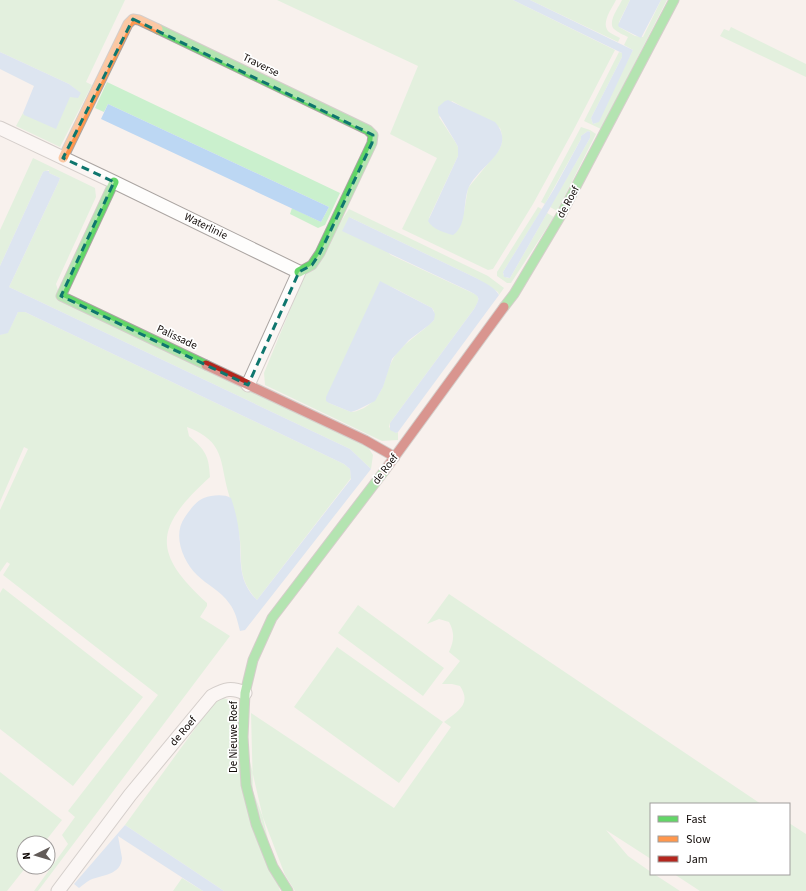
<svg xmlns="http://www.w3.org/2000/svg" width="806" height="891" font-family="'Source Sans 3',sans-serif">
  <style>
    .green { fill: #caf0cd; fill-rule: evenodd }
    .water { fill: #bcd7f3 }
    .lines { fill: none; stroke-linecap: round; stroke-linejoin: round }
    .street-casing { stroke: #aaa4a1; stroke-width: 15 }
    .fast-casing { stroke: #aaa4a1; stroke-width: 11 }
    .slow-casing { stroke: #aaa4a1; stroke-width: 11 }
    .jam-casing { stroke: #aaa4a1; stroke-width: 11 }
    .street { stroke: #fefdfc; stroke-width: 13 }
    .fast { stroke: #63d668; stroke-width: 9 }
    .slow { stroke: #ff974d; stroke-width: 9 }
    .jam { stroke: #b3261e; stroke-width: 9 }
    .marked { fill: none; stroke: #0f766e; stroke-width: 3; stroke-dasharray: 8 5; stroke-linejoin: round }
    .labels { text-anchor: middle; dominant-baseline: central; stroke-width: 3.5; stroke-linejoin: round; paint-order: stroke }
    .street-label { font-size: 11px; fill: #110a07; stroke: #fff }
  </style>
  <rect width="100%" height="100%" fill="#f8f1ed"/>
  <path class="green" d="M 0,0 L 125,0 L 86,82 L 92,85 L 60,147 L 16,126 L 23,113 L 24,115 L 80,93 L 69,84 L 0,52 Z
    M 277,0 L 513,0 L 615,50 L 573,131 L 533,204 L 493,269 L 488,270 L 402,229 L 437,158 L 390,134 L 418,66 ZM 452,101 L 500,128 C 503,137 503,142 499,150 L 468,188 L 464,212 L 429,218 L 458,156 L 458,147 L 456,143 L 439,117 Z
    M 530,0 L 616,0 C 612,8 600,24 609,32 C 612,34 616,36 620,38 L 618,42 Z
    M 622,0 L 630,0 L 619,22 L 619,27 L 635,36 L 643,37 L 661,0 L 667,0 L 601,129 L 584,121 L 619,52 L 622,53 L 622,57 L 591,118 L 593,124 L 596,123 L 633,50 L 624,45 L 628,37 C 624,35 617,32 614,29 C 607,22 619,7 622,0 Z
    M 731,27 L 806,64 L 806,77 L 720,36 L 724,29 L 729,31 Z
    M 107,82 L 340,193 L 325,225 L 318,228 L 290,214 L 292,208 L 321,222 L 329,207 L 108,104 L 104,112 L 95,108 Z
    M 581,127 L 590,130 L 596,134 L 557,211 L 550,207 L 590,138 L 590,132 L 588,131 L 581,136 L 581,139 L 545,204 L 541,202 Z
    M 33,158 L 95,188 L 96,197 L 56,284 L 58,290 L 368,447 L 373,455 L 371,469 L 350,449 L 9,287 L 59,181 L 60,178 L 49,173 L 49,170 L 43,172 L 0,266 L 0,230 Z
    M 538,207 L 542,209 L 503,272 L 503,274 L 507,278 L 510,278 L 547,213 L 554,217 L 511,283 L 507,283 L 497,276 L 497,272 Z
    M 349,209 L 488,276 L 504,288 L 499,295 L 498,292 L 476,278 L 349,217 L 391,255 L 477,295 C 480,300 477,304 474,309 L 390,423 L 389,427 L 396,433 L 398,432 L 398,440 L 382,441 L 265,385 L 264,373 L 302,281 ZM 380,282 L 396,289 L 432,308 L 434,311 L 434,320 C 422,332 408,340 397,353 C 389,363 387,374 383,386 C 378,399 365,411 351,412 L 329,403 Z
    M 18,312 L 25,312 L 344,464 L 350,469 L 351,478 L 257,600 C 238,579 242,566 240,540 C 238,525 233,510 229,495 C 219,461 226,442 187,427 L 189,436 C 205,450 209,455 210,477 C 155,527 151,552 207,603 L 207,606 L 200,617 L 230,636 L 38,891 L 34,891 L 68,844 L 62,835 L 75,817 L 68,811 L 158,695 L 3,575 L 10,564 L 7,562 L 0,572 L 0,510 L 28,449 L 24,447 L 0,502 L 0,335 L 8,332 Z
    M 3,588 L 143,697 L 73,786 L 0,729 L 0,593 Z
    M 449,594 L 761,804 L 651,804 L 651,859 L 606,830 L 628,856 L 651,872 L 651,874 L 654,874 L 680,891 L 295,891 L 285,875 L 253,791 L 251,713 L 394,808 L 451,727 L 444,722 C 458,711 472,704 460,686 L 452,684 L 442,684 L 460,661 L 449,652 C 454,641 455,633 449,622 L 439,619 L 427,624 Z
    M 358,605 L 444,668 L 423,696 L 338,633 Z
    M 337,647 L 443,722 L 399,783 L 294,707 Z
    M 218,697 C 228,698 232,701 238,710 L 280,891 L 224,891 L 125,825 Z
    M 0,772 L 62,820 L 44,843 L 24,843 L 24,867 L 26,867 L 7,891 L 0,891 Z
    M 789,823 L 806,834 L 806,891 L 700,891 L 674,874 L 789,874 Z
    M 182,878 L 203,891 L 173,891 Z"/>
  <path class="water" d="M 513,0 L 530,0 L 633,50 L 599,122 L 593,124 L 591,118 L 622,57 L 622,53 Z
    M 630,0 L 661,0 L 641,38 L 619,27 L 618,25 Z
    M 0,52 L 69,84 L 81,93 L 78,98 L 70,97 L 56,129 L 24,115 L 23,113 L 34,86 L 0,69 Z
    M 448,100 L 495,122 C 519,150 477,166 468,189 C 463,203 467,226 453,235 C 445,233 432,229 428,221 L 458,156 L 458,147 L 456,143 L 438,113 L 438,107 L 445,101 Z
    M 108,104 L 329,207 L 321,222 L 101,119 Z
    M 588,131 L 590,132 L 590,138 L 510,278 L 504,277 L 503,272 L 554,189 L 581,139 L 581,136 Z
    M 45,171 L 49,171 L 49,173 L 60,178 L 59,181 L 9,287 L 350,449 L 371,469 L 245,630 L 240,631 C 237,620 236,612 229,603 C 221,591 207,585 197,575 C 183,561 172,535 185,517 C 189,511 197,500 204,498 C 212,495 224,494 231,498 C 236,512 239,528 240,542 C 241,565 239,582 257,600 L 351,479 L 350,469 L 344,464 L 25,312 L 18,312 L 8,333 L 0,335 L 0,266 L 43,172 Z
    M 349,217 L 476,278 C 483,282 495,287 499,295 L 398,432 L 396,433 L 390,430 L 390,423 L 474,309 C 480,298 481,297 469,291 L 342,231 Z
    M 380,281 L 432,308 L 435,314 L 434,320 L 429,325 L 409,340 L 392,359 L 383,387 L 375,401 L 357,410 L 351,412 L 329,403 L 326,401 L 326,397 Z
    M 125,825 L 224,891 L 203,891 L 118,836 L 122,858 C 121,875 102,875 90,880 C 86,882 83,885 79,888 L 74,884 Z"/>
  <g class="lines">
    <defs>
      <path id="street" d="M 0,128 L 114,182 L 299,272 L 248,385
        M 58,891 L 130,795 L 212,696 C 225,689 231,687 245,693"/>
      <path id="fast" d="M 158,29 L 368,130 L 373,135 L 372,143 L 320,253 L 312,265 L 299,272
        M 114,182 L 61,296 L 206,365
        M 504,307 L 514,294 L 560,217 L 674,0
        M 288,891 L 273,867 L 256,824 L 246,785 L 243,737 L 245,693 L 253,660 L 272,618 L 385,470"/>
      <path id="slow" d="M 63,158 L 128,24 L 133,19 L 139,20 L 158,29"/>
      <path id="jam" d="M 206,365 L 365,440 L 395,457
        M 385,470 L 504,307"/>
    </defs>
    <use href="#street" class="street-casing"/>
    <use href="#fast" class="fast-casing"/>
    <use href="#slow" class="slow-casing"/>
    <use href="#jam" class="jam-casing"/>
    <use href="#street" class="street"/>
    <use href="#fast" class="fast"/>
    <use href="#slow" class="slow"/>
    <use href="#jam" class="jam"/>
  </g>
  <path d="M0 0H806V891H0ZM 133,19 L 373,135 L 372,143 L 320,253 L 312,265 L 299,272 L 248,385 L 61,296 L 114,182 L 63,158 Z" fill="#f8f1ed" fill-opacity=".55" fill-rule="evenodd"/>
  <path class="marked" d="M 133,19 L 373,135 L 372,143 L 320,253 L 312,265 L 299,272 L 248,385 L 61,296 L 114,182 L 63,158 Z"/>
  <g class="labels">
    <g class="street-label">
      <text transform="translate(261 65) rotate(26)">Traverse</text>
      <text transform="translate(568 202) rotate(-61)">de Roef</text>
      <text transform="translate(206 226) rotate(26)">Waterlinie</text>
      <text transform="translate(177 337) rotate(25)">Palissade</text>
      <text transform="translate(385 469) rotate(-53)">de Roef</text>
      <text transform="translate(183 731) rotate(-50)">de Roef</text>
      <text transform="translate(233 737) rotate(-90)">De Nieuwe Roef</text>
    </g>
  </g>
  <rect x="650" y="803" width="140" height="72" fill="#ffffff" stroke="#a09d9c"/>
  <rect x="658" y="816" width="20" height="6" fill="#63d668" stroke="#a09d9c"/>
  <text x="686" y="823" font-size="12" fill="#110a07">Fast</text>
  <rect x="658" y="836" width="20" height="6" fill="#ff974d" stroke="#a09d9c"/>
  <text x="686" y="843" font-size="12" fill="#110a07">Slow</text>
  <rect x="658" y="856" width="20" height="6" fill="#b3261e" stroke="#a09d9c"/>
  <text x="686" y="863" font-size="12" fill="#110a07">Jam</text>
  <g transform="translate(36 855) rotate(265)"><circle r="19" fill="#ffffff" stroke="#a09d9c"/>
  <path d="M0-3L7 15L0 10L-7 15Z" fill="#625b58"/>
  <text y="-6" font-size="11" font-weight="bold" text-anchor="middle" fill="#110a07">N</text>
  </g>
</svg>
